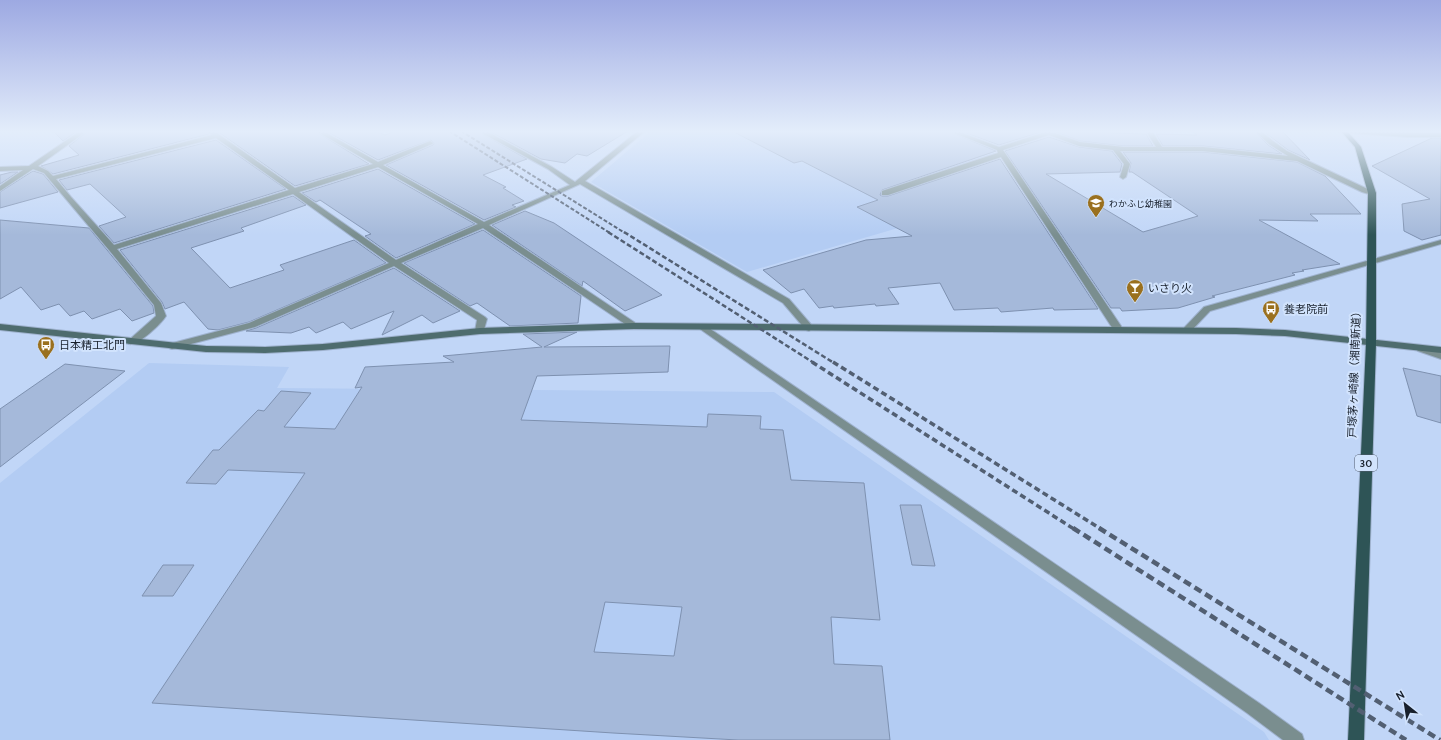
<svg xmlns="http://www.w3.org/2000/svg" width="1441" height="740" font-family="Cabin,'Noto Sans JP',sans-serif">
  <style>
    .built { fill: #b3ccf3 }
    .building { fill: #a5b9da; stroke: #7e91b0; fill-rule: evenodd }
    .lines { fill: none; stroke-linecap: round; stroke-linejoin: round }
    .street-casing { stroke: #9fb2ce; stroke-width: 2 }
    .secondary-casing { stroke: #9fb2ce; stroke-width: 2 }
    .primary-casing { stroke: #9fb2ce; stroke-width: 2 }
    .street { fill: #7a8e8f; fill-rule: evenodd }
    .secondary { fill: #4e6c6e; fill-rule: evenodd }
    .primary { fill: #2e5456; fill-rule: evenodd }
    .rail-far3 { stroke: #525f72; stroke-width: 2; stroke-dasharray: 4 2; stroke-linecap: butt }
    .rail-far2 { stroke: #525f72; stroke-width: 2.5; stroke-dasharray: 5 2.5; stroke-linecap: butt }
    .rail-far1 { stroke: #525f72; stroke-width: 3.5; stroke-dasharray: 6 3.5; stroke-linecap: butt }
    .rail { stroke: #525f72; stroke-width: 4.5; stroke-dasharray: 8 4.5; stroke-linecap: butt }
    .labels { text-anchor: middle; dominant-baseline: central; stroke-width: 4; stroke-linejoin: round; paint-order: stroke }
    .far-poi-label { font-size: 9px; fill: #18202c; stroke: #d1e3fd; text-anchor: start }
    .shield { fill: #d1e3fd; stroke: #505a6b; stroke-width: 1 }
    .shield-label { font-size: 10px; font-weight: bold; fill: #18202c }
    .poi-label { font-size: 11px; fill: #18202c; stroke: #d1e3fd; text-anchor: start }
    .street-label { font-size: 11px; fill: #18202c; stroke: #d1e3fd }
  </style>
  <rect width="100%" height="100%" fill="#c1d6f7"/>
  <path class="built" d="M 651,131 L 943,131 L 993,151 L 995,154 L 880,192 L 929,219 L 747,272 L 591,182 Z
    M 149,363 L 289,367 L 277,388 L 774,392 L 1264,732 L 1269,740 L 0,740 L 0,483 Z"/>
  <path class="building" d="M 53,131 L 77,131 L 63,141 Z
    M 88,131 L 206,131 L 209,134 L 53,174 L 41,166 L 79,155 L 69,146 Z
    M 217,131 L 315,131 L 369,164 L 295,186 Z
    M 326,131 L 368,131 L 372,133 L 377,132 L 385,135 L 396,131 L 477,131 L 527,159 L 483,175 L 506,187 L 503,188 L 524,201 L 512,205 L 516,207 L 484,220 L 386,165 L 433,145 L 434,143 L 431,140 L 378,160 Z
    M 489,131 L 628,131 L 587,156 L 577,154 L 565,163 L 541,159 Z
    M 732,131 L 948,131 L 996,151 L 882,190 L 880,195 L 882,196 L 888,196 L 1000,159 L 1098,309 L 1054,310 L 1053,308 L 1001,312 L 998,308 L 954,310 L 940,283 L 888,288 L 899,304 L 876,306 L 875,304 L 834,308 L 833,306 L 819,308 L 804,289 L 791,293 L 763,270 L 866,240 L 912,236 L 857,207 L 878,200 L 802,161 L 794,163 Z
    M 961,131 L 1044,131 L 999,145 Z
    M 1053,131 L 1110,131 L 1111,133 L 1146,134 L 1153,146 L 1123,146 L 1080,141 Z
    M 1215,131 L 1254,131 L 1268,145 L 1282,154 L 1203,146 L 1163,146 L 1156,134 L 1197,135 L 1193,132 L 1217,133 Z
    M 1263,131 L 1282,131 L 1310,160 L 1288,150 Z
    M 1049,137 L 1079,147 L 1112,151 L 1122,164 L 1120,172 L 1046,174 L 1143,232 L 1198,216 L 1132,172 L 1129,172 L 1131,163 L 1123,152 L 1203,152 L 1297,162 L 1325,176 L 1361,214 L 1310,214 L 1318,221 L 1259,220 L 1340,264 L 1302,270 L 1304,271 L 1292,273 L 1295,275 L 1212,296 L 1215,297 L 1178,308 L 1122,311 L 1120,308 L 1111,308 L 1005,151 Z
    M 1432,138 L 1441,138 L 1441,235 L 1422,240 L 1404,231 L 1402,204 L 1430,199 L 1372,166 Z
    M 216,140 L 286,189 L 114,243 L 99,226 L 126,217 L 90,184 L 67,190 L 59,180 Z
    M 378,169 L 475,224 L 396,258 L 365,236 L 371,234 L 320,200 L 316,202 L 302,193 Z
    M 33,171 L 43,174 L 58,192 L 0,208 L 0,192 Z
    M 12,172 L 18,172 L 0,184 L 0,175 Z
    M 293,196 L 306,205 L 241,228 L 244,231 L 191,248 L 230,288 L 284,270 L 280,265 L 354,240 L 386,263 L 249,322 L 218,330 L 208,329 L 184,302 L 165,309 L 162,302 L 120,250 Z
    M 525,211 L 554,223 L 662,295 L 625,311 L 583,281 L 582,286 L 492,225 Z
    M 0,220 L 89,228 L 153,306 L 154,313 L 132,321 L 120,309 L 92,319 L 84,311 L 70,316 L 59,304 L 41,310 L 21,287 L 0,299 Z
    M 483,230 L 581,296 L 578,323 L 510,326 L 477,303 L 470,306 L 404,263 Z
    M 394,268 L 460,311 L 433,323 L 422,315 L 382,335 L 394,311 L 351,329 L 343,322 L 316,333 L 309,327 L 291,333 L 246,331 L 256,328 Z
    M 577,332 L 544,347 L 670,346 L 668,372 L 537,376 L 521,420 L 707,427 L 708,414 L 761,416 L 760,429 L 783,430 L 791,480 L 864,483 L 880,620 L 831,617 L 834,664 L 882,666 L 890,740 L 738,740 L 613,733 L 152,703 L 305,473 L 228,470 L 216,484 L 186,483 L 213,450 L 219,450 L 258,410 L 264,411 L 281,391 L 311,393 L 284,427 L 335,429 L 362,387 L 355,388 L 365,367 L 454,362 L 443,356 L 542,347 L 523,334 ZM 605,602 L 682,607 L 674,656 L 594,652 Z
    M 65,364 L 125,371 L 0,467 L 0,409 Z
    M 1403,368 L 1441,376 L 1441,423 L 1417,416 Z
    M 900,505 L 921,505 L 935,566 L 912,565 Z
    M 163,565 L 194,565 L 173,596 L 142,596 Z"/>
  <g class="lines">
    <defs>
      <path id="street" d="M 80,131 L 87,131 L 38,166 L 48,171 L 53,176 L 212,135 L 207,131 L 214,131 L 295,188 L 373,164 L 316,131 L 323,131 L 378,162 L 430,141 L 433,143 L 432,144 L 383,165 L 484,222 L 570,185 L 548,169 L 478,131 L 486,131 L 552,167 L 575,182 L 638,131 L 645,131 L 585,181 L 789,299 L 814,328 L 809,331 L 806,330 L 783,303 L 580,184 L 489,225 L 637,324 L 639,326 L 637,328 L 631,328 L 483,228 L 401,263 L 485,317 L 487,319 L 483,333 L 477,333 L 475,331 L 477,320 L 394,266 L 255,327 L 172,349 L 169,348 L 167,346 L 169,344 L 249,323 L 389,263 L 293,194 L 117,249 L 161,303 L 166,316 C 161,324 138,346 129,344 L 127,342 L 129,340 L 156,316 L 154,305 L 109,250 L 44,173 L 33,169 L 0,191 L 0,186 L 23,170 L 0,171 L 0,167 L 29,166 ZM 216,138 L 289,190 L 114,245 L 71,197 L 56,179 ZM 378,167 L 478,224 L 396,260 L 299,192 Z
        M 949,131 L 957,131 L 999,147 L 1049,131 L 1080,142 L 1123,147 L 1156,147 L 1146,131 L 1152,131 L 1162,147 L 1203,147 L 1288,156 L 1269,144 L 1255,131 L 1261,131 L 1273,141 L 1287,151 L 1376,193 L 1372,195 L 1362,192 L 1297,161 L 1203,151 L 1120,151 L 1130,164 L 1126,177 L 1123,179 L 1120,177 L 1124,164 L 1113,150 L 1079,146 L 1049,135 L 1003,150 L 1123,329 L 1118,332 L 1113,329 L 1001,157 L 888,195 L 882,195 L 882,191 L 998,153 L 997,150 Z
        M 1348,131 L 1441,133 L 1441,137 L 1408,137 L 1351,133 Z
        M 1441,240 L 1441,244 L 1210,311 L 1190,332 L 1184,332 L 1182,330 L 1204,307 Z
        M 703,324 L 1259,703 L 1302,734 L 1304,740 L 1283,740 L 1247,713 L 700,329 L 698,327 Z
        M 1421,346 L 1441,353 L 1441,359 L 1418,351 L 1416,349 L 1418,347 Z"/>
      <path id="secondary" d="M 634,323 L 1236,328 L 1285,330 L 1441,347 L 1441,353 L 1285,336 L 1236,334 L 634,329 L 480,334 L 323,350 L 265,353 L 206,352 L 0,330 L 0,324 L 206,346 L 265,347 L 323,344 L 480,328 Z"/>
      <path id="primary" d="M 1341,131 L 1347,131 L 1361,147 L 1376,193 L 1376,343 L 1364,740 L 1348,740 L 1366,343 L 1368,193 L 1355,147 Z"/>
    </defs>
    <use href="#street" class="street-casing"/>
    <use href="#secondary" class="secondary-casing"/>
    <use href="#primary" class="primary-casing"/>
    <use href="#street" class="street"/>
    <use href="#secondary" class="secondary"/>
    <use href="#primary" class="primary"/>
    <path class="rail-far3" d="M 449,131 L 610,233
      M 461,131 L 625,233"/>
    <path class="rail-far2" d="M 608,232 L 814,363
      M 624,232 L 834,363"/>
    <path class="rail-far1" d="M 812,362 L 1074,529
      M 833,362 L 1101,529"/>
    <path class="rail" d="M 1073,528 L 1406,740
      M 1099,528 L 1440,740"/>
  </g>
  <linearGradient id="sky" x2="0" y2="1"><stop stop-color="#9da9e2"/><stop offset="0.56" stop-color="#e3edfb"/><stop offset="1" stop-color="#e3edfb" stop-opacity="0"/></linearGradient>
  <rect width="1441" height="235" fill="url(#sky)"/>
  <defs>
    <symbol id="school-pin" viewBox="-11 -11 22 30"><path d="M0 17L-7.5 6A9.5 9.5 0 1 1 7.5 6Z" fill="#9a701e" stroke="#d1e3fd"/><path d="M0-5L7-2L0 1L-7-2ZM-4 1L0 2.5L4 1V4Q0 6-4 4Z" fill="#fff"/></symbol>
    <symbol id="bar-pin" viewBox="-11 -11 22 30"><path d="M0 17L-7.5 6A9.5 9.5 0 1 1 7.5 6Z" fill="#9a701e" stroke="#d1e3fd"/><path d="M-6-5H6L.8 .8V4.5H3.5V6h-7V4.5H-.8V.8Z" fill="#fff"/></symbol>
    <symbol id="bus-pin" viewBox="-11 -11 22 30"><path d="M0 17L-7.5 6A9.5 9.5 0 1 1 7.5 6Z" fill="#9a701e" stroke="#d1e3fd"/><path d="M-5-6H5V4H4V6H2V4H-2V6H-4V4H-5ZM-3.5-4V0h7V-4ZM-3.5 1.2v1.5H-2V1.2ZM2 1.2v1.5H3.5V1.2Z" fill="#fff"/></symbol>
  </defs>
  <g fill-rule="evenodd">
    <use href="#school-pin" x="1086" y="193" width="20" height="27"/>
    <use href="#bar-pin" x="1125" y="278" width="20" height="27"/>
    <use href="#bus-pin" x="1261" y="299" width="20" height="27"/>
    <use href="#bus-pin" x="36" y="335" width="20" height="27"/>
  </g>
  <g class="labels">
    <g class="far-poi-label">
      <text x="1109" y="203">わかふじ幼稚園</text>
    </g>
    <rect class="shield" x="1355" y="455" width="22" height="16" rx="3"/>
    <g class="shield-label">
      <text x="1366" y="463">30</text>
    </g>
    <g class="poi-label">
      <text x="1148" y="288">いさり火</text>
      <text x="1284" y="309">養老院前</text>
      <text x="59" y="345">日本精工北門</text>
    </g>
    <g class="street-label">
      <text transform="translate(1354 372) rotate(-88)">戸塚茅ヶ崎線（湘南新道）</text>
    </g>
  </g>
  <g transform="translate(1405 704) rotate(330)" stroke="#d1e3fd" stroke-width="3" paint-order="stroke">
  <path d="M0-3L7 15L0 10L-7 15Z" fill="#18202c"/>
  <text y="-6" font-size="11" font-weight="bold" text-anchor="middle" fill="#18202c">N</text>
  </g>
</svg>
